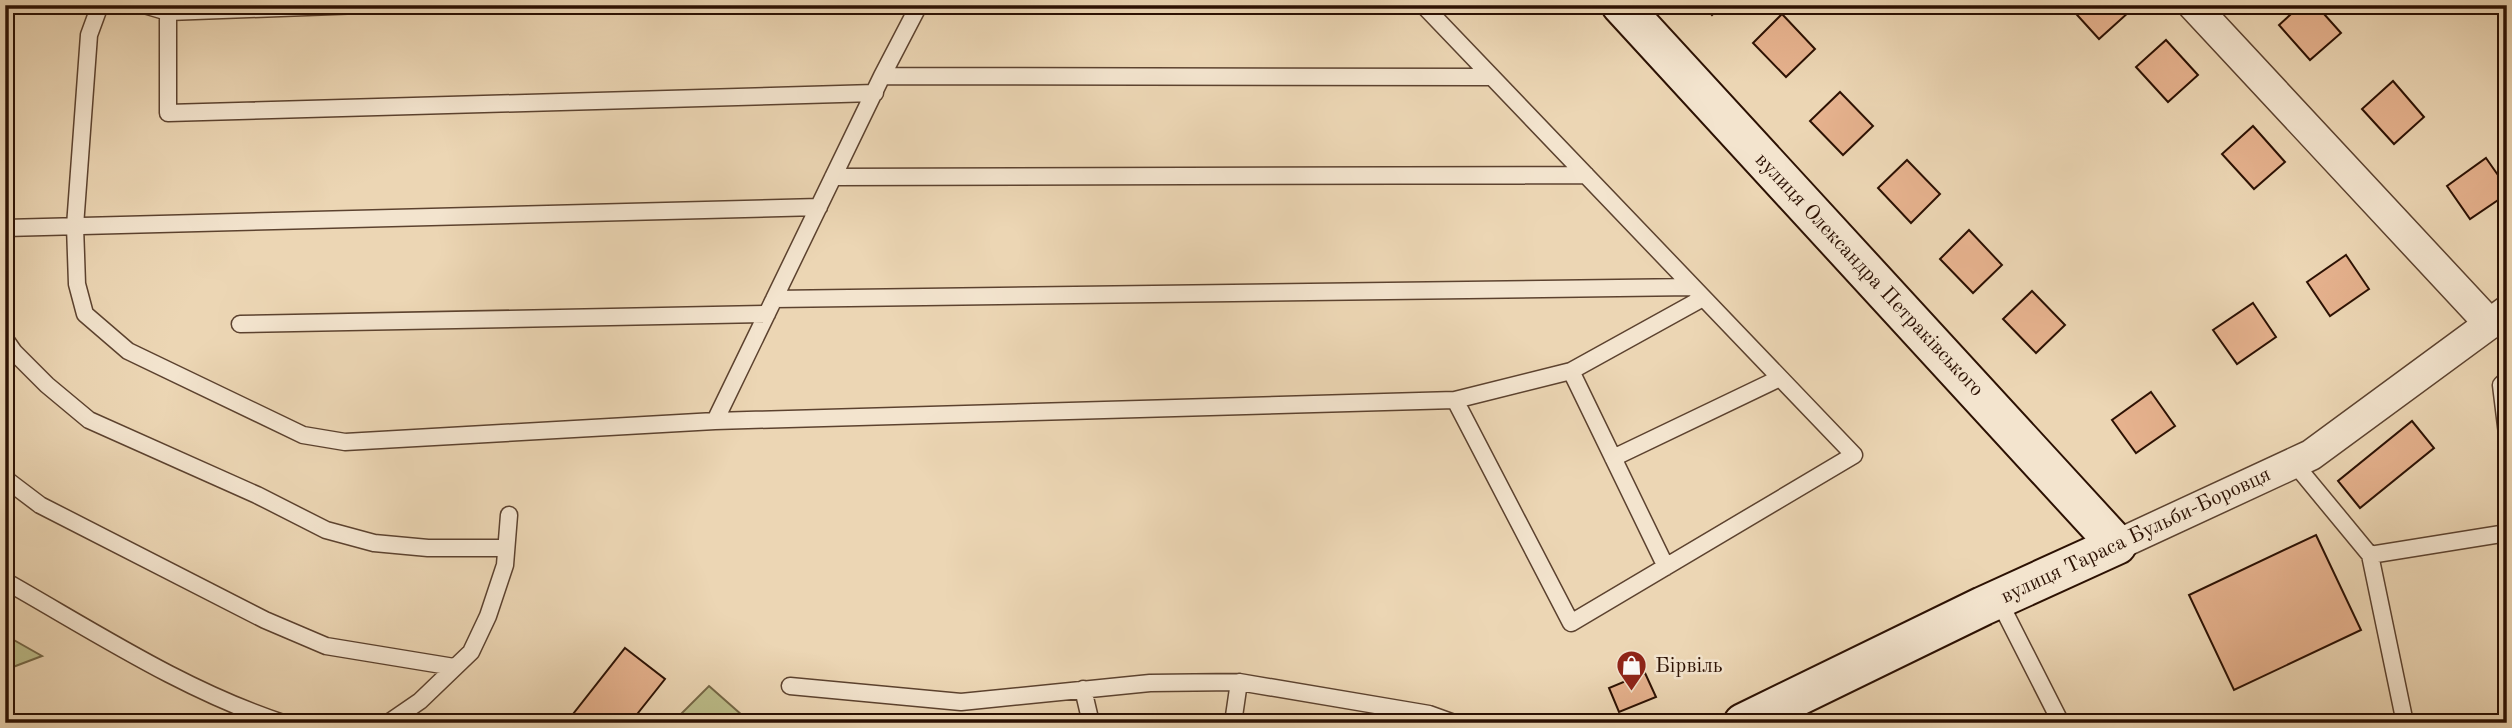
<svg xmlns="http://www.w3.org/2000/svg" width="2512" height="728" font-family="'Old Standard TT',serif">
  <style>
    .green { fill: #bcbd8a; stroke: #746746; stroke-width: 2 }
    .building { fill: #e6b28e; stroke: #2c1103; stroke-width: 2 }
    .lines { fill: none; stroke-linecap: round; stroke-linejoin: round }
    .lane-casing { stroke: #5c422f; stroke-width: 19 }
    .street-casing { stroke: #5c422f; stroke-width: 33 }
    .secondary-casing { stroke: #2c1103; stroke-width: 42 }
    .lane { stroke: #f3e4ce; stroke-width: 16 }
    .street { stroke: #f3e4ce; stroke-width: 30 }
    .secondary { stroke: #f3e4ce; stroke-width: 38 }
    .labels { text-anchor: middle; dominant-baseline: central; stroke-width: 5; stroke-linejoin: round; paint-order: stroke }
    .street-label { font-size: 21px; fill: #2c1103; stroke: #f3e4ce }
    .poi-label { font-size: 21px; fill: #2c1103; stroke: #f3e4ce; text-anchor: start }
  </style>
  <rect width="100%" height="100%" fill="#ecd6b4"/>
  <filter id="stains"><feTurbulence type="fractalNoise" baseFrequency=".00286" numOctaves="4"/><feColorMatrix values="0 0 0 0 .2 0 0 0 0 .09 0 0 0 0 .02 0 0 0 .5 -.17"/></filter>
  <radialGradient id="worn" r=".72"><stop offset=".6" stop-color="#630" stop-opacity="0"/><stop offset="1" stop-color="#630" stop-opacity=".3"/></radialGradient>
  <path class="green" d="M 5,635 L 42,656 L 5,670 Z
    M 709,686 L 751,723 L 672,723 Z"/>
  <path class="building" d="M 1703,5 L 1723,5 L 1712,15 Z
    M 2068,5 L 2123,5 L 2129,12 L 2099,39 Z
    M 2301,5 L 2316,5 L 2341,33 L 2310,60 L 2279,25 Z
    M 1782,14 L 1815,49 L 1786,77 L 1753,43 Z
    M 2166,40 L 2198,75 L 2168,102 L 2136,67 Z
    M 2393,81 L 2424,117 L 2394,144 L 2362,109 Z
    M 1840,92 L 1873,126 L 1843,155 L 1810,121 Z
    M 2253,126 L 2285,162 L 2254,189 L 2222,154 Z
    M 2486,158 L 2507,188 L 2507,194 L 2470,219 L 2447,186 Z
    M 1907,160 L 1940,194 L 1911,223 L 1878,188 Z
    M 1969,230 L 2002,265 L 1973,293 L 1940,259 Z
    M 2346,255 L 2369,289 L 2330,316 L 2307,282 Z
    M 2032,291 L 2065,325 L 2036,353 L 2003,319 Z
    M 2253,303 L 2276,337 L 2237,364 L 2213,330 Z
    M 2151,392 L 2175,426 L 2136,453 L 2112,420 Z
    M 2412,421 L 2434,448 L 2360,508 L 2338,481 Z
    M 2316,535 L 2361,630 L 2234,690 L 2189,595 Z
    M 625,648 L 665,679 L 630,723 L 566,723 Z
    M 1645,673 L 1656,697 L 1619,712 L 1609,688 Z"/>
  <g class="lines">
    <defs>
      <path id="lane" d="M 100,5 L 89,35 L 75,226 L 77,284 L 85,314 L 128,351 L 303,435 L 345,442 L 715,421
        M 144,5 L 168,12
        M 361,5 L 168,12 L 168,113 L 875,93
        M 919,5 L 882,76 L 715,421 L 1455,400 L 1571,623 L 1854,455 L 1423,5
        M 882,76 L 1492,77
        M 833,177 L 1586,175
        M 5,228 L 819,207
        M 774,299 L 1693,287
        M 240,324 L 767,314
        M 5,339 L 14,352 L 47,385 L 89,420 L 257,495 L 326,530 L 374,543 L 428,548 L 506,548
        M 1571,371 L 1666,567
        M 2507,379 L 2501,385 L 2507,434
        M 1455,400 L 1571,371 L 1703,298
        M 1613,458 L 1780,378
        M 2294,463 L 2370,555 L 2405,723
        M 5,473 L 7,480 L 40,505 L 265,620 L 326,646 L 454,667
        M 2370,555 L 2507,533
        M 5,581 C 95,632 185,691 283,723
        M 1998,599 L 2061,723
        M 790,686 L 961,702 L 1150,683 L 1239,682 L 1429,714 L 1454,723
        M 1083,689 L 1091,723
        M 388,723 L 420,701 L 471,652 L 488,616 L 505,565 L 509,515
        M 1233,723 L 1239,682"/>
      <path id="street" d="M 2193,5 L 2490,324
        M 2117,545 L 2311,455 L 2507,311"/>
      <path id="secondary" d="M 1621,5 L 2117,545 L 1983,606 L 1743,723"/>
    </defs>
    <use href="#lane" class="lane-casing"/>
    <use href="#street" class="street-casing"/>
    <use href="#secondary" class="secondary-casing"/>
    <use href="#lane" class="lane"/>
    <use href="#street" class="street"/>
    <use href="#secondary" class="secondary"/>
  </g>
  <defs>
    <symbol id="shop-pin" viewBox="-11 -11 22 30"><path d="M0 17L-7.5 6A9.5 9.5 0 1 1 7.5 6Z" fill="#8f2418" stroke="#f3e4ce"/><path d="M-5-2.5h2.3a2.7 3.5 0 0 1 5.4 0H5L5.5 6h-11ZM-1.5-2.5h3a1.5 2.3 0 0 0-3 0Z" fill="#fff"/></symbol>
  </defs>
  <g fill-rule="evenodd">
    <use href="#shop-pin" x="1614" y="648" width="35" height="47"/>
  </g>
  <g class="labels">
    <g class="street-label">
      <text transform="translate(1869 275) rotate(47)">вулиця Олександра Петраківського</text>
      <text transform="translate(2136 536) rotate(-25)">вулиця Тараса Бульби-Боровця</text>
    </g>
    <g class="poi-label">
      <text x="1655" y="666">Бірвіль</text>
    </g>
  </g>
  <rect width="2512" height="728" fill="none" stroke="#ecd6b4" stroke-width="28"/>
  <rect x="7" y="7" width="2498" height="714" fill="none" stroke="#2c1103" stroke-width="3.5"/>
  <rect x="14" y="14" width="2484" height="700" fill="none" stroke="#2c1103" stroke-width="2"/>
  <rect width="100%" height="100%" filter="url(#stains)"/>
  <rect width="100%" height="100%" fill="url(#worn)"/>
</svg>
